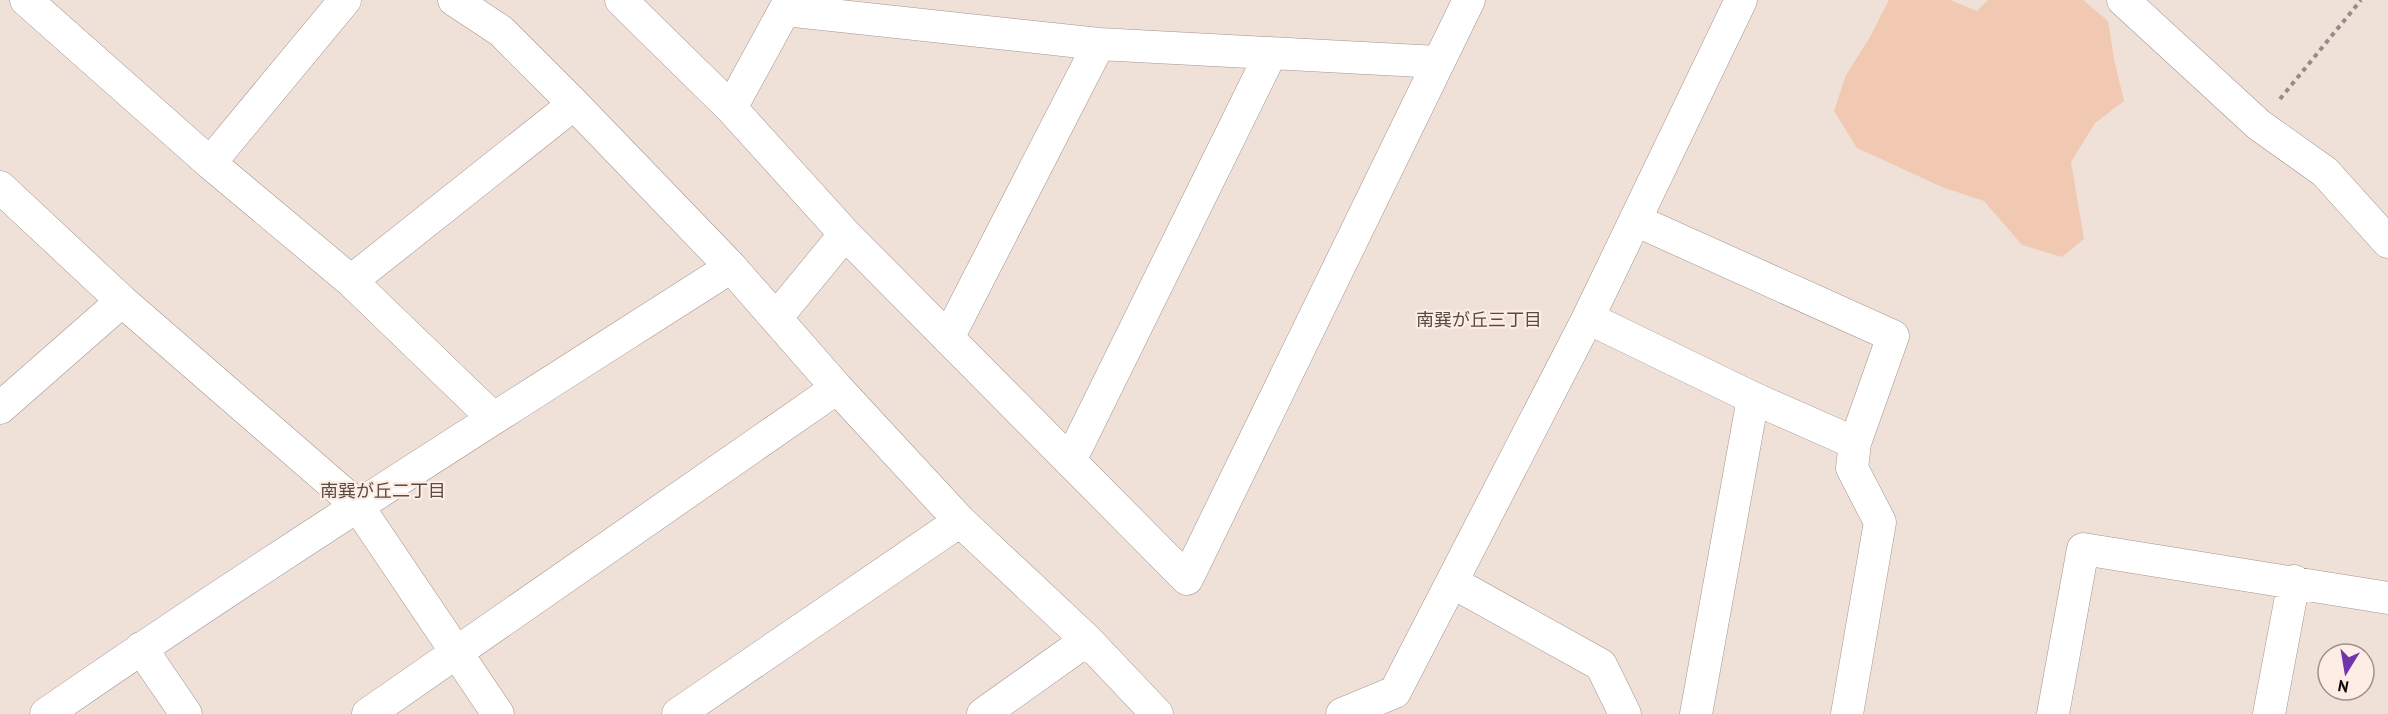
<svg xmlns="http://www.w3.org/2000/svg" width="2388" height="714" font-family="'PT Sans','Noto Sans JP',sans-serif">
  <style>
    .green { fill: #f1c9b2 }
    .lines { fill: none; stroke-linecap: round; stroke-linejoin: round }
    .street-casing { stroke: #a3958d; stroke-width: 33 }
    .path { stroke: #968b85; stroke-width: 4; stroke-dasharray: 4.5 4.5; stroke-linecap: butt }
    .street { stroke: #fff; stroke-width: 32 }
    .labels { text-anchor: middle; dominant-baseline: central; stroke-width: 4.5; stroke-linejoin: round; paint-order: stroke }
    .neighbourhood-label { font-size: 18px; fill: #584c45; stroke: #fdede5 }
  </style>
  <rect width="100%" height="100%" fill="#efe0d8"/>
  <path class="green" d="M 1889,0 L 1950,0 L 1977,11 L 1988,0 L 2083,0 L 2108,21 L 2114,59 L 2124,101 L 2095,123 L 2071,162 L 2084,239 L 2062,257 L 2022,245 L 1984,201 L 1942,187 L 1857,148 L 1834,111 L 1846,75 L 1870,37 Z"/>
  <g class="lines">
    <defs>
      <path id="street" d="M 26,0 L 210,163 L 351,281 L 574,104
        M 454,0 L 501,31 L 574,104 L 731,267 L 837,388 L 960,521 L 1087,640 L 1157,714
        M 621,0 L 731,108
        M 790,0 L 731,108 L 845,234 L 1187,579 L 1469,0
        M 2123,0 L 2259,125 L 2325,172 L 2388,242
        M 785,10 L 1099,44 L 1438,62
        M 210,163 L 345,0
        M 0,187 L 122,301 L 357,505 L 498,714
        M 1635,220 L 1893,336 L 1855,443
        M 351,281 L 493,418
        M 776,318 L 845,234
        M 1588,318 L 1753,398 L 1696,714
        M 948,338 L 1099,44
        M 1753,398 L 1855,443 L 1852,468 L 1880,522 L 1847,714
        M 0,408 L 122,301
        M 1070,461 L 1271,53
        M 1452,582 L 1601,665 L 1625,714
        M 141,648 L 186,714
        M 46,714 C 270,559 501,414 731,267
        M 368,714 L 837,388
        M 678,714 L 960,521
        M 983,714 L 1087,640
        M 1342,714 L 1395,692 L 1588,318 L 1741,0
        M 2053,714 L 2083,549 L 2388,598
        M 2269,714 L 2294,581"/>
    </defs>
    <use href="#street" class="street-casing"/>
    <path class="path" d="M 2280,99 L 2361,0"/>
    <use href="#street" class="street"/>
  </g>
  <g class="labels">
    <g class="neighbourhood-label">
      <text x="1479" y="319">南巽が丘三丁目</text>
      <text x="383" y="490">南巽が丘二丁目</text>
    </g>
  </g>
  <g transform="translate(2346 672) rotate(191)"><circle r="28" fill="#fdede5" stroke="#9e928c" stroke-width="1.5"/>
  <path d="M0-4.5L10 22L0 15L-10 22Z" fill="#7134aa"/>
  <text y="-9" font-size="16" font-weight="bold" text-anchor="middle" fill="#0f0a07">N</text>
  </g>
</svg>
